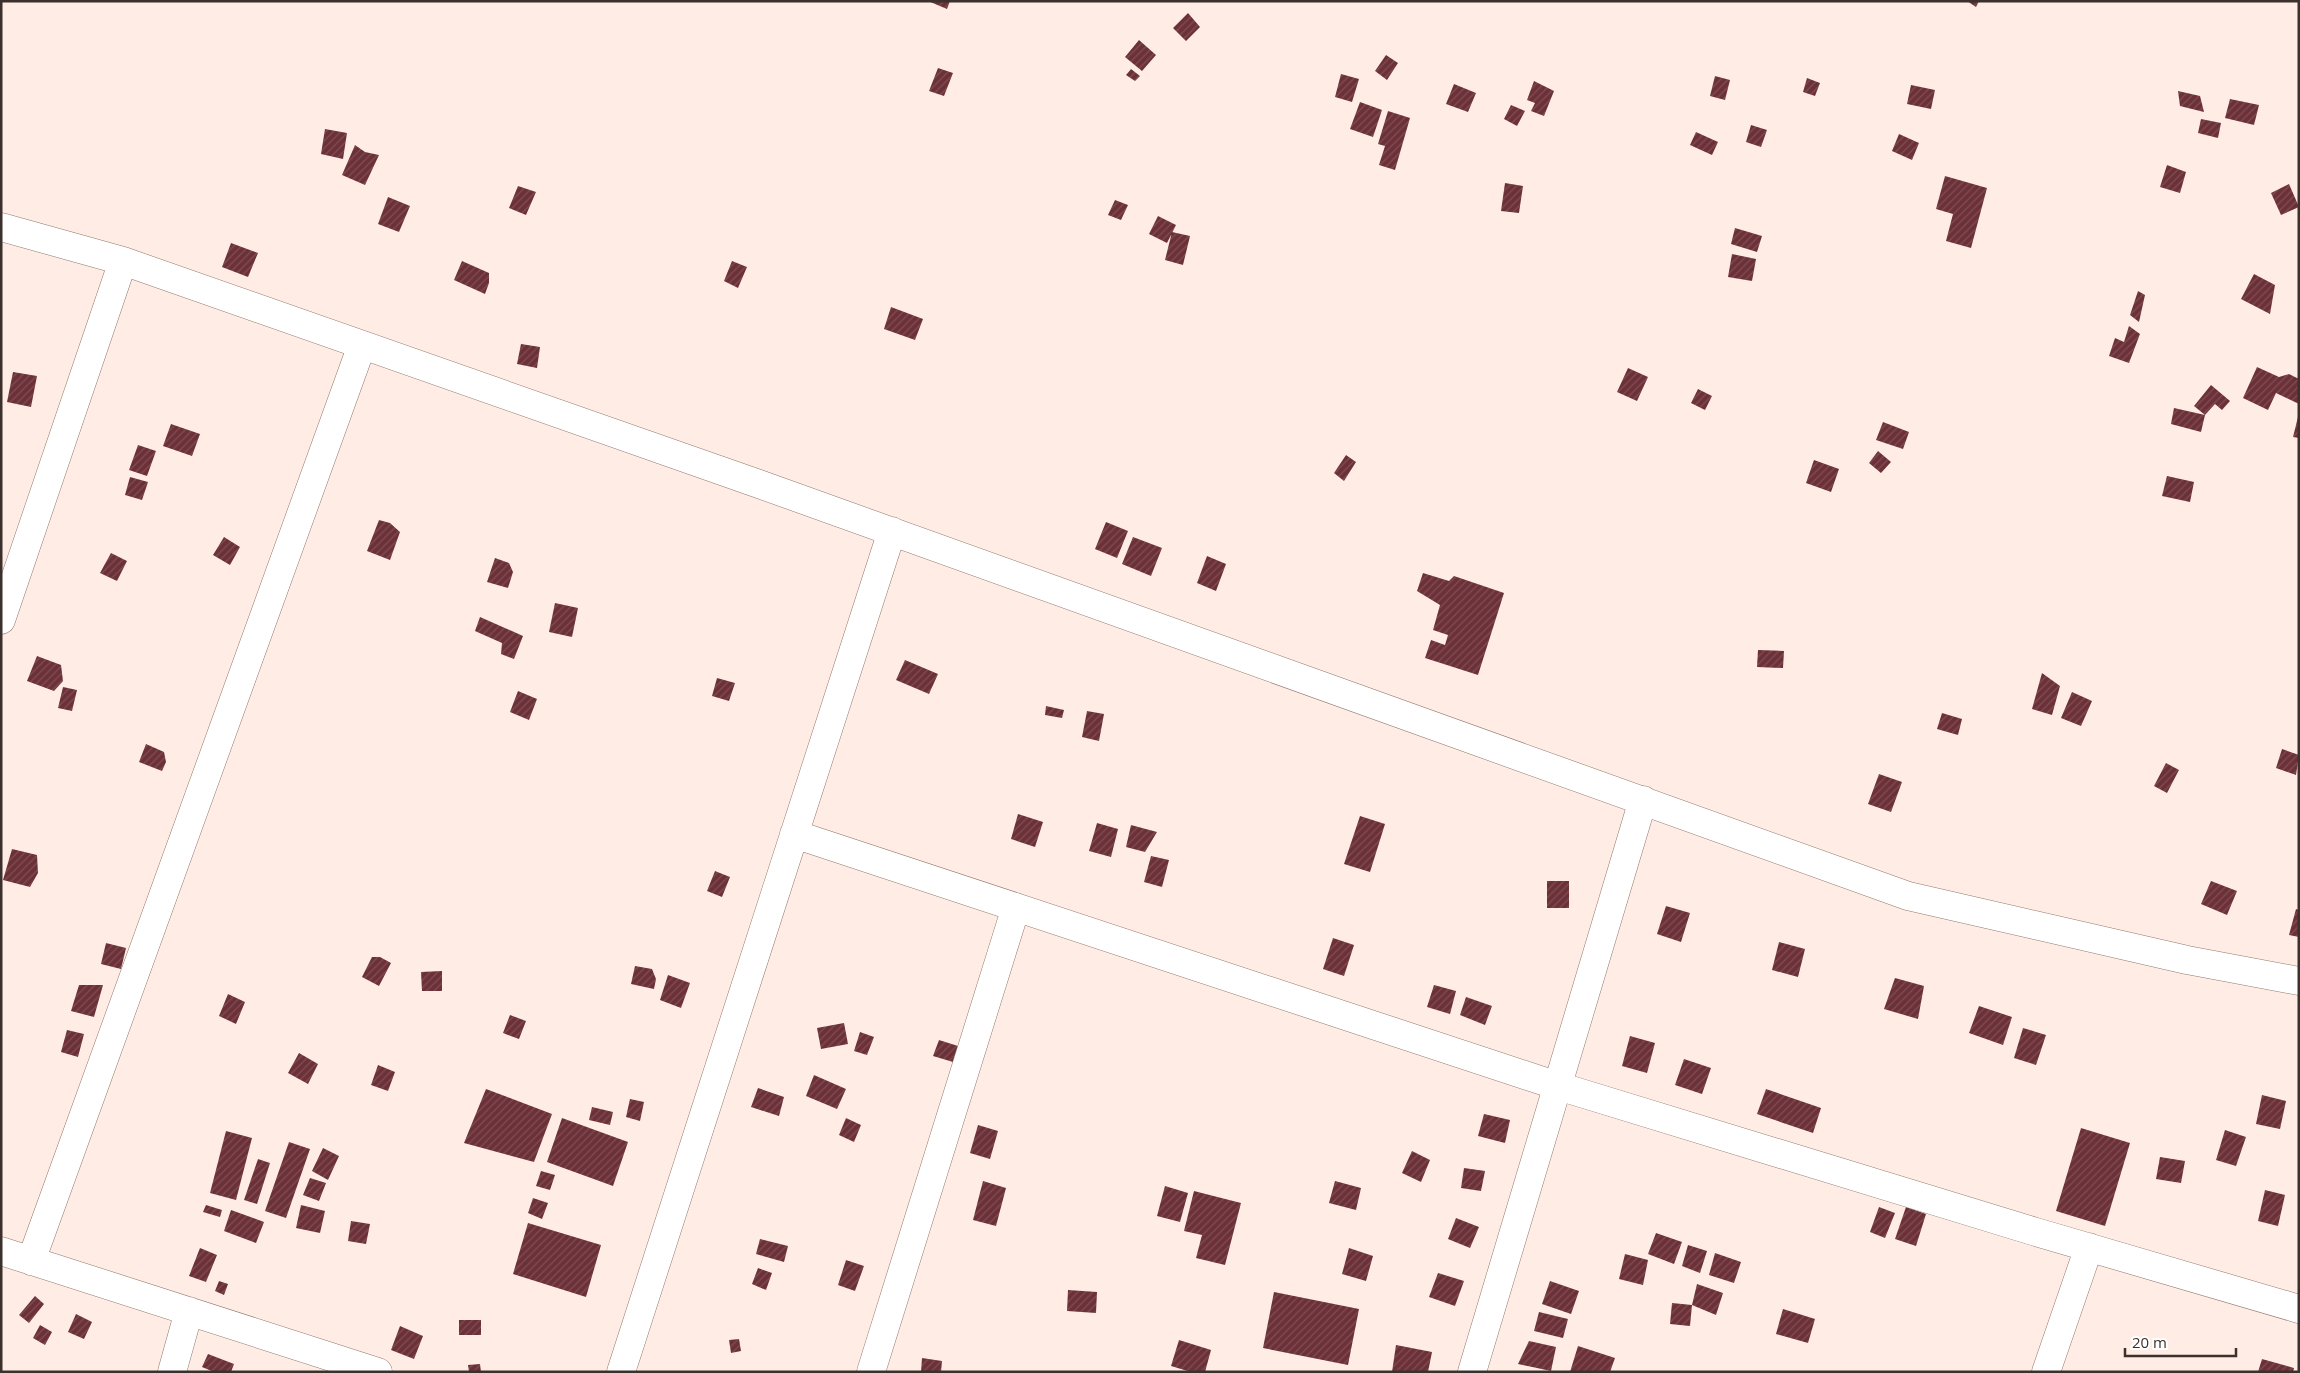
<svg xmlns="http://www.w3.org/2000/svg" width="2300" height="1373" font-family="'Open Sans',sans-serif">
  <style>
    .building { fill: url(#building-hatch) }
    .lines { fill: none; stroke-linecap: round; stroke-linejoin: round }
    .minor-casing { stroke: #93796d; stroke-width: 29 }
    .minor { stroke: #fff; stroke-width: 28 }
  </style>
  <defs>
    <pattern id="building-hatch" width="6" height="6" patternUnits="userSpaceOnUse" patternTransform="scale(1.25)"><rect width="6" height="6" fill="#6c3138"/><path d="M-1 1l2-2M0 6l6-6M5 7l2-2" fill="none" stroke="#7e4e53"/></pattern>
  </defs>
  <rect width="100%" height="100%" fill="#ffede5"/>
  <path class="building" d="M 928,1 L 950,1 L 947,9 Z
    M 1967,1 L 1979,1 L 1976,7 Z
    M 1188,13 L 1200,27 L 1186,41 L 1173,28 Z
    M 1139,40 L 1156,55 L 1142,71 L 1125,57 Z
    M 1386,55 L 1398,63 L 1387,80 L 1375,71 Z
    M 938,68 L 953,73 L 944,96 L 929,91 Z
    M 1131,69 L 1140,76 L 1135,81 L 1126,75 Z
    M 1341,74 L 1359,79 L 1352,102 L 1335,97 Z
    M 1715,76 L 1730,80 L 1725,100 L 1710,96 Z
    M 1807,78 L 1820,83 L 1815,96 L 1803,92 Z
    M 1534,81 L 1554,91 L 1544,116 L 1531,111 L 1535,103 L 1527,100 Z
    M 1454,84 L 1476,93 L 1468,112 L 1446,104 Z
    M 1911,85 L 1935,90 L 1931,109 L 1907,104 Z
    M 2178,91 L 2200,96 L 2204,112 L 2180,106 Z
    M 2230,99 L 2259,105 L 2254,125 L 2225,118 Z
    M 1360,102 L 1382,110 L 1373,137 L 1350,129 Z
    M 1511,105 L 1525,111 L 1517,126 L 1504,119 Z
    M 1388,111 L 1410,118 L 1395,170 L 1379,165 L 1385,146 L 1378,144 Z
    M 2201,119 L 2221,123 L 2218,138 L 2198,133 Z
    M 1751,125 L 1767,130 L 1761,147 L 1746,142 Z
    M 325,129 L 347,133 L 343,159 L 321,154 Z
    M 1696,132 L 1718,142 L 1712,155 L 1690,145 Z
    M 1899,134 L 1919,143 L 1912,160 L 1892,151 Z
    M 355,145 L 365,152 L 379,155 L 365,185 L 342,175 Z
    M 2167,165 L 2186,172 L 2180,193 L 2160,187 Z
    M 1945,176 L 1987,188 L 1971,248 L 1946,241 L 1953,214 L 1936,209 Z
    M 1505,183 L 1523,186 L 1519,213 L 1501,211 Z
    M 2289,184 L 2299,207 L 2281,215 L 2271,193 Z
    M 518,186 L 536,192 L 526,215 L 509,208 Z
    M 388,197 L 410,206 L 399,232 L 378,224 Z
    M 1115,200 L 1128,205 L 1121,220 L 1108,215 Z
    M 1158,216 L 1176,225 L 1167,243 L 1149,234 Z
    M 1735,228 L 1762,236 L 1757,252 L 1731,244 Z
    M 1172,232 L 1190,236 L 1183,265 L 1165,260 Z
    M 231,243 L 258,253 L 248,277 L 222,267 Z
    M 1732,254 L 1756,259 L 1752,281 L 1728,277 Z
    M 462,261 L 489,273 L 489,283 L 485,294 L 454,280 Z
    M 732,261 L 747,267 L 738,288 L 724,281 Z
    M 2254,274 L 2275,285 L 2270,314 L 2241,299 Z
    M 2138,291 L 2145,295 L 2139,322 L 2130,315 Z
    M 891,307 L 923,319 L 915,340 L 884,329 Z
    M 2129,326 L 2140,334 L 2129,363 L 2109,356 L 2115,338 L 2124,342 Z
    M 521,344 L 540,347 L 537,368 L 517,364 Z
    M 2257,367 L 2279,377 L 2289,374 L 2299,379 L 2299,404 L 2276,393 L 2268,410 L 2243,398 Z
    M 1628,368 L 1648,377 L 1637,401 L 1617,392 Z
    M 13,372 L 37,376 L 31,407 L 7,402 Z
    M 2211,385 L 2230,401 L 2222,410 L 2215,404 L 2205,415 L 2194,406 Z
    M 1698,389 L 1712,396 L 1705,410 L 1691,403 Z
    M 2174,408 L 2205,415 L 2201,432 L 2171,424 Z
    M 2298,417 L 2299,418 L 2299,438 L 2293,437 Z
    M 1883,422 L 1909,432 L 1903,449 L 1876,440 Z
    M 171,424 L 200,434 L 192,456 L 163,446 Z
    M 138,445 L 156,451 L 147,476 L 129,470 Z
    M 1878,451 L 1891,462 L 1881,473 L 1869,463 Z
    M 1346,455 L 1356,462 L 1344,481 L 1334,473 Z
    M 1814,460 L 1839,469 L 1831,492 L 1806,483 Z
    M 2167,476 L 2194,482 L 2190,502 L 2162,496 Z
    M 130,477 L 148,482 L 142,500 L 125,495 Z
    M 379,520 L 390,523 L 400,532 L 390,560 L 367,551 Z
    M 1106,522 L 1128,531 L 1117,558 L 1095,549 Z
    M 224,537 L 240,547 L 230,565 L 213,555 Z
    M 1133,537 L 1162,548 L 1151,576 L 1122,564 Z
    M 111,553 L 127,561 L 117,581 L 100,573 Z
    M 1207,556 L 1226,564 L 1216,591 L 1197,583 Z
    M 495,558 L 509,563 L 513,572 L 508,588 L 487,582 Z
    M 1423,573 L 1449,581 L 1454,576 L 1504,593 L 1478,675 L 1425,658 L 1431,640 L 1445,645 L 1448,635 L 1433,630 L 1440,605 L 1417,591 Z
    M 555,603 L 578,608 L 572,637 L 549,632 Z
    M 480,617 L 523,636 L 514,659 L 501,654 L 502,643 L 475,631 Z
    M 1758,650 L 1784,651 L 1783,668 L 1757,667 Z
    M 37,656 L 61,665 L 63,681 L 54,691 L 27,681 Z
    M 905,660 L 938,674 L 929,694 L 896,680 Z
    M 2042,673 L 2060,686 L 2052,715 L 2032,709 Z
    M 717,678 L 735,683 L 729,701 L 712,696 Z
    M 63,687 L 77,690 L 72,711 L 58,708 Z
    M 518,691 L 537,699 L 529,720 L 510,712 Z
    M 2072,692 L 2092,701 L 2081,726 L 2061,718 Z
    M 1046,706 L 1064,710 L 1062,718 L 1045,715 Z
    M 1087,711 L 1104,714 L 1099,741 L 1082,737 Z
    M 1942,713 L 1962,719 L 1958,735 L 1937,729 Z
    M 146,744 L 164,752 L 166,762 L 162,771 L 139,762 Z
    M 2282,749 L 2299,755 L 2296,775 L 2276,768 Z
    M 2166,763 L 2179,770 L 2167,793 L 2154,786 Z
    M 1879,774 L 1902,782 L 1891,812 L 1868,804 Z
    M 1018,814 L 1043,822 L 1035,847 L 1011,839 Z
    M 1360,816 L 1385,824 L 1370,872 L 1344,864 Z
    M 1097,823 L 1118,829 L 1111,857 L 1089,851 Z
    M 1131,825 L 1157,832 L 1145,852 L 1126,847 Z
    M 12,849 L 37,855 L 38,873 L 30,887 L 3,880 Z
    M 1151,856 L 1169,860 L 1162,887 L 1144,882 Z
    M 715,871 L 730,877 L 722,897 L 707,891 Z
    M 1547,881 L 1569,881 L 1569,908 L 1547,908 Z
    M 2211,881 L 2237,891 L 2227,915 L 2201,904 Z
    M 1666,906 L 1690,913 L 1681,942 L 1657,934 Z
    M 2296,909 L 2299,910 L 2299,937 L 2289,935 Z
    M 1333,938 L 1354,945 L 1344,976 L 1323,969 Z
    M 1779,942 L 1805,949 L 1798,977 L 1772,970 Z
    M 106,943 L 126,948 L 121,969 L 101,964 Z
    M 372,957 L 380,957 L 391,963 L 379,986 L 362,977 Z
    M 635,966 L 652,969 L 656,979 L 654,989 L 631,984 Z
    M 442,971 L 442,991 L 422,991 L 421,972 Z
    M 668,975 L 690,983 L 681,1008 L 660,1000 Z
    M 1895,978 L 1924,986 L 1918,1019 L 1884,1009 Z
    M 79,985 L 103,985 L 94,1017 L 71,1011 Z
    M 1434,985 L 1456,991 L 1450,1014 L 1427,1007 Z
    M 228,994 L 245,1002 L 236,1024 L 219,1016 Z
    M 1466,997 L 1492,1006 L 1485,1025 L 1460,1015 Z
    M 1979,1006 L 2012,1017 L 2003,1045 L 1969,1033 Z
    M 510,1015 L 526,1021 L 519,1039 L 503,1033 Z
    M 844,1023 L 848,1044 L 821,1049 L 817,1028 Z
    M 2023,1028 L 2046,1035 L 2036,1065 L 2014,1058 Z
    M 67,1030 L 84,1034 L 78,1057 L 61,1052 Z
    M 860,1032 L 874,1037 L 867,1055 L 854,1051 Z
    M 1630,1036 L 1655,1043 L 1647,1073 L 1622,1066 Z
    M 939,1040 L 958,1046 L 953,1062 L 933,1056 Z
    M 299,1053 L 318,1064 L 308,1084 L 288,1073 Z
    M 1684,1059 L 1711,1068 L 1702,1094 L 1675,1085 Z
    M 378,1065 L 395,1072 L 388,1091 L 371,1085 Z
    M 814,1075 L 846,1089 L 837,1109 L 806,1096 Z
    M 758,1088 L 784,1097 L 779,1116 L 751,1107 Z
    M 486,1089 L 552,1114 L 534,1162 L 464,1143 Z
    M 1766,1089 L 1821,1108 L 1813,1133 L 1757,1114 Z
    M 2262,1095 L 2286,1101 L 2280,1129 L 2256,1124 Z
    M 630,1099 L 644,1102 L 640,1121 L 626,1117 Z
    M 592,1107 L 613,1112 L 610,1125 L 589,1120 Z
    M 1484,1114 L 1510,1120 L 1505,1143 L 1478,1136 Z
    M 562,1118 L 628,1142 L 613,1186 L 547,1162 Z
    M 846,1118 L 861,1125 L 854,1142 L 839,1135 Z
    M 978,1125 L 998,1131 L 990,1159 L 970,1153 Z
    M 2081,1128 L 2130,1143 L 2105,1226 L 2056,1211 Z
    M 2225,1130 L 2246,1137 L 2236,1166 L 2216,1160 Z
    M 226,1131 L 252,1138 L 236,1200 L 210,1193 Z
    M 289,1142 L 310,1149 L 286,1218 L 265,1211 Z
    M 323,1148 L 339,1156 L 328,1180 L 312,1171 Z
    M 1412,1151 L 1430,1160 L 1421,1182 L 1402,1173 Z
    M 2160,1157 L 2185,1161 L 2181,1183 L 2156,1179 Z
    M 258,1159 L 270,1163 L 257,1204 L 244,1200 Z
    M 1464,1168 L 1485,1171 L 1481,1191 L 1461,1188 Z
    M 541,1171 L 555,1175 L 550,1190 L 536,1186 Z
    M 310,1178 L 326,1183 L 319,1201 L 303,1195 Z
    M 983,1181 L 1006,1188 L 996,1226 L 973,1220 Z
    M 1335,1181 L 1361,1188 L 1356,1210 L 1329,1203 Z
    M 1165,1186 L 1188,1193 L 1180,1222 L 1157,1216 Z
    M 2265,1190 L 2285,1195 L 2278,1226 L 2258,1221 Z
    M 1194,1191 L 1241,1203 L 1225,1265 L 1196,1258 L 1202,1235 L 1184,1231 Z
    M 533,1198 L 548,1203 L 542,1219 L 528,1213 Z
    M 206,1205 L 222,1210 L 220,1217 L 203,1212 Z
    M 301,1205 L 325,1211 L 320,1233 L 296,1228 Z
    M 1879,1207 L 1895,1213 L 1885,1238 L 1870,1232 Z
    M 1906,1207 L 1926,1214 L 1916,1246 L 1895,1239 Z
    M 231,1210 L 264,1222 L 256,1243 L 224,1231 Z
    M 1456,1218 L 1479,1227 L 1470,1248 L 1448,1239 Z
    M 351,1221 L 370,1224 L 366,1244 L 348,1241 Z
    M 528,1223 L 601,1245 L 586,1297 L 513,1274 Z
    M 1656,1233 L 1682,1242 L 1674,1264 L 1648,1254 Z
    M 760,1239 L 788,1246 L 784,1262 L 756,1254 Z
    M 1688,1245 L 1707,1251 L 1700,1273 L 1682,1266 Z
    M 200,1248 L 217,1255 L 206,1282 L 189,1276 Z
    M 1349,1248 L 1373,1256 L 1366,1281 L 1342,1274 Z
    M 1715,1253 L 1741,1262 L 1734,1283 L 1709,1275 Z
    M 1625,1254 L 1648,1260 L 1643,1285 L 1619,1279 Z
    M 846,1260 L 864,1266 L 855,1291 L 838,1285 Z
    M 758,1268 L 772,1273 L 766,1290 L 752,1284 Z
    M 1438,1273 L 1464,1281 L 1455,1306 L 1429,1297 Z
    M 219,1281 L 228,1284 L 224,1295 L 215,1291 Z
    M 1550,1281 L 1579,1291 L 1571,1314 L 1542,1304 Z
    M 1697,1284 L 1723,1293 L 1716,1315 L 1692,1305 Z
    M 1068,1290 L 1097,1292 L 1096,1313 L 1067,1311 Z
    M 1274,1292 L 1359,1309 L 1348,1365 L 1263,1348 Z
    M 35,1296 L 44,1304 L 29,1323 L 19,1315 Z
    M 1672,1303 L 1692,1305 L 1690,1326 L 1670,1324 Z
    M 1783,1309 L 1815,1319 L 1808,1343 L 1776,1334 Z
    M 1539,1312 L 1568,1319 L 1563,1338 L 1534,1331 Z
    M 76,1314 L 92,1322 L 84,1339 L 68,1332 Z
    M 459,1320 L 481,1320 L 481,1335 L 459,1335 Z
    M 40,1325 L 52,1332 L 45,1345 L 33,1338 Z
    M 400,1326 L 423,1336 L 414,1359 L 391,1350 Z
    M 739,1339 L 741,1351 L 731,1353 L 729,1340 Z
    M 1179,1340 L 1211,1350 L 1205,1372 L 1191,1372 L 1171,1366 Z
    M 1529,1341 L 1556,1347 L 1551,1371 L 1518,1364 Z
    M 1396,1345 L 1432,1352 L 1428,1372 L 1392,1372 Z
    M 1578,1346 L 1615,1358 L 1610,1372 L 1570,1372 Z
    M 208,1354 L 234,1364 L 231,1372 L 214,1372 L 202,1367 Z
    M 922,1358 L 942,1361 L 941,1372 L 921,1372 Z
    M 2262,1359 L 2294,1368 L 2293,1372 L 2258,1372 Z
    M 480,1364 L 481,1372 L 469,1372 L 468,1365 Z"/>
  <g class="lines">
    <defs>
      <path id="minor" d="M 1,227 L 123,261 L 759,484 L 1908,896 L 2187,960 L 2299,981
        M 1,620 L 123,261
        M 794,834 L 1558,1086 L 2036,1232 L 2299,1309
        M 1,1251 L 378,1372
        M 31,1261 L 362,345
        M 172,1372 L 189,1311
        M 621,1372 L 892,531
        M 871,1372 L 1016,907
        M 1472,1372 L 1643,800
        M 2046,1372 L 2089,1247"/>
    </defs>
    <use href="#minor" class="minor-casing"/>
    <use href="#minor" class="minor"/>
  </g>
  <rect width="2300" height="1373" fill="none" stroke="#3b302b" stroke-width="5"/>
  <path d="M2125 1348v8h111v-8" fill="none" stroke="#3b302b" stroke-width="2.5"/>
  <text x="2132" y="1348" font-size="15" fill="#3b302b" stroke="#ffffff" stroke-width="4" paint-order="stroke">20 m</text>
</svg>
